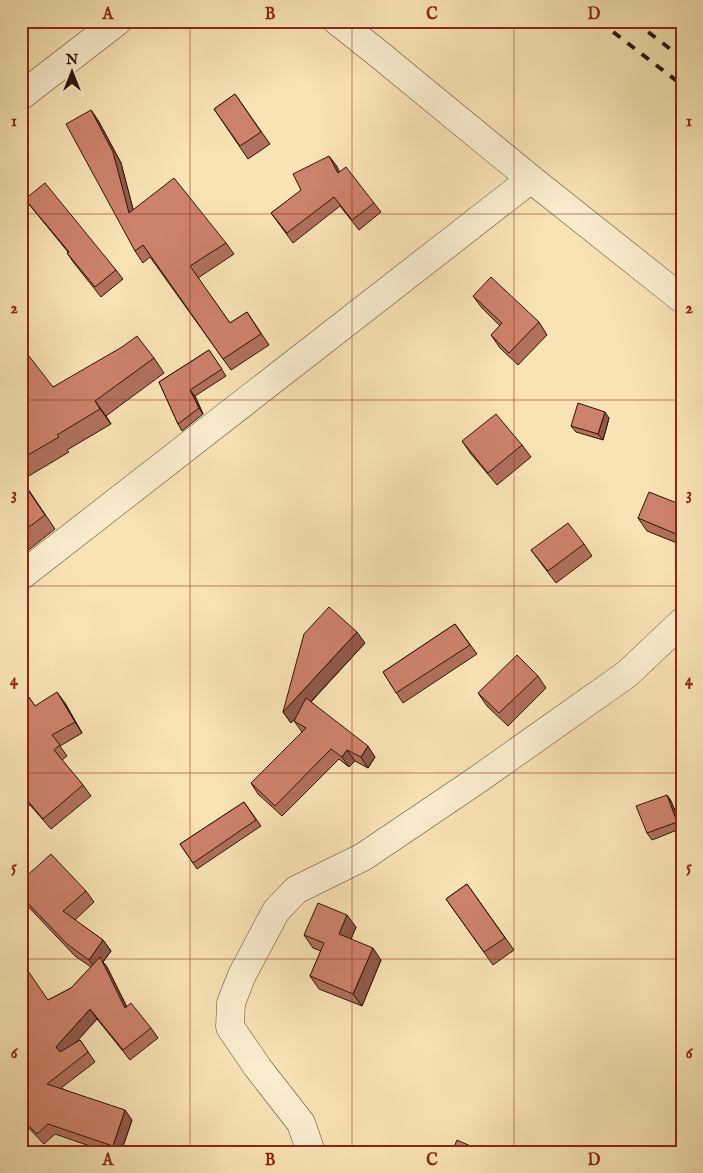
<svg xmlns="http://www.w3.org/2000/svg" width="703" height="1173" font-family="'IM FELL English',serif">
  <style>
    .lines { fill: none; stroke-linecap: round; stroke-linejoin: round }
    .minor-casing { stroke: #604731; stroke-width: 29 }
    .minor { stroke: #faedce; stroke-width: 28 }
    .rail { stroke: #2e1305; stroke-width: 4; stroke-dasharray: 9 9; stroke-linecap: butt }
    .wall { fill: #b0705c; stroke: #2e1305 }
    .shaded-wall { fill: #905b4b; stroke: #2e1305 }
    .building { fill: #cd826b; stroke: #2e1305 }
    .grid { fill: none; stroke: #8f2418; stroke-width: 1; stroke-opacity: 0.55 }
    .neatline { fill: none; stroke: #8f2418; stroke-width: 2 }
    .grid-label { font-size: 16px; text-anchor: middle; font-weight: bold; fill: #8f2418 }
  </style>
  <rect width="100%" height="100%" fill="#f8e3b4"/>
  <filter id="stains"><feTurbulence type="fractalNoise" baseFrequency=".004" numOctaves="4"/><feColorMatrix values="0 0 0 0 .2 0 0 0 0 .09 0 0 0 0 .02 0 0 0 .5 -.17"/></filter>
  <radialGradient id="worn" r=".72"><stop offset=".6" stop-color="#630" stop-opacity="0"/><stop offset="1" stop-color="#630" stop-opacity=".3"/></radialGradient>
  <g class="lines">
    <defs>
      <path id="minor" d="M 337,21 L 375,51 L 531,179 L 682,299
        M 21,96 L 118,21
        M 21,576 L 531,179
        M 311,1152 L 301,1123 L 258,1068 L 230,1027 L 231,1003 L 242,975 L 276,911 L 296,890 L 363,857 L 477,780 L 627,674 L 682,622"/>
    </defs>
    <use href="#minor" class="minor-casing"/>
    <use href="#minor" class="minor"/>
    <path class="rail" d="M 599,21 L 682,85
      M 634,21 L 682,58"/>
  </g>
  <path class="wall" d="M 21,24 L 27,33 L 21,37 Z
    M 235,94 L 270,144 L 248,159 L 214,109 Z
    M 91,110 L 99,122 L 121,163 L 133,210 L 226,243 L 234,254 L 198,278 L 230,323 L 247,312 L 269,345 L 231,370 L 150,257 L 143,263 L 135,251 Z
    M 336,165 L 339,172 L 374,203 L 381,212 L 359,230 L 340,206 L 293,243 L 271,213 Z
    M 25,199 L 116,270 L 123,279 L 101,297 L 74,263 L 67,253 L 68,252 L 32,208 Z
    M 473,296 L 539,322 L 547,335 L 518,365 L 500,348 L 491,335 L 500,326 L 482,308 Z
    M 209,350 L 226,376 L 195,396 L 203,414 L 182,431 L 178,424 L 159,382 Z
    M 154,358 L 164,373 L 106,416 L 111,424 L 67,450 L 69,452 L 22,480 L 55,529 L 21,556 L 21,362 L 53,387 Z
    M 609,418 L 603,440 L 576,432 L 571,426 Z
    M 462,441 L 522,445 L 531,457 L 497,485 L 471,454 Z
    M 682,505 L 682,545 L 647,531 L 638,518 Z
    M 584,544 L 592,556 L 556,583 L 531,550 Z
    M 455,624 L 477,654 L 403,703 L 383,672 Z
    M 365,643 L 311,702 L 375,757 L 368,768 L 355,761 L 349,767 L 339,759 L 282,816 L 258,794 L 251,783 L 302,732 L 294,721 L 296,718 L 291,723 L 283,712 Z
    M 538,676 L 546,688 L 508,726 L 487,706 L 478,693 Z
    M 21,686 L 35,706 L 65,703 L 82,733 L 60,746 L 67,756 L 62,760 L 83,785 L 91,796 L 51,829 L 30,805 L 21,810 Z
    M 667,795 L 671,801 L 682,828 L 652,840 L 647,833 Z
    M 244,802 L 261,826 L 197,869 L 180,844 Z
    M 21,881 L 86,891 L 94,902 L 75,920 L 103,940 L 111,951 L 103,962 L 107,967 L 127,1007 L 151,1028 L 158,1038 L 130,1060 L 97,1019 L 74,1044 L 80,1040 L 95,1062 L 61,1088 L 132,1120 L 121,1152 L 107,1152 L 55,1134 L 44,1144 L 21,1120 L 21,976 L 48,1000 L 71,988 L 91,967 L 75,956 L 21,899 Z
    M 467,884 L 514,950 L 493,965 L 446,899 Z
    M 356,927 L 351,939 L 381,960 L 362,1006 L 319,989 L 310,976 L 321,951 L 313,948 L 304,935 Z"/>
  <path class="shaded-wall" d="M 91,110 L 99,122 L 121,163 L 137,224 L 129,213 Z
    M 329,156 L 336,165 L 345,182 L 338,173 Z
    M 190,390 L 195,396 L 203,414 L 199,408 Z
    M 95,401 L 106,416 L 111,424 L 100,409 Z
    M 605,412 L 609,418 L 603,440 L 598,434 Z
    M 682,520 L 682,542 L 676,534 Z
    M 357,632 L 365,643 L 291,723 L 283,712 Z
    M 57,692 L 65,703 L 82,733 L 75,722 Z
    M 368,746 L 375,757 L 368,768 L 361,757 Z
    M 347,750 L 355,761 L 349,767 L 342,757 Z
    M 667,795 L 671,801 L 682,828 L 677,822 Z
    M 347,915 L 356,927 L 348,946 L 339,934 Z
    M 103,940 L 111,951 L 103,962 L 107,967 L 132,1018 L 89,960 Z
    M 373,948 L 381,960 L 362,1006 L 353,994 Z
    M 90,1009 L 97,1019 L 63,1057 L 56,1047 Z
    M 125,1110 L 132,1120 L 121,1152 L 117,1152 L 113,1146 Z"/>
  <path class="building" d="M 235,94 L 261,132 L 240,146 L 214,109 Z
    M 91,110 L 113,152 L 129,213 L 174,178 L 226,243 L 190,266 L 230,323 L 247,312 L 261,334 L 223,359 L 143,245 L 135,251 L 66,124 Z
    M 329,156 L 338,173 L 346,167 L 374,203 L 352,220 L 334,197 L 287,233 L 271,213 L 301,190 L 293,174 Z
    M 45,183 L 116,270 L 95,287 L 67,253 L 69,252 L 25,199 Z
    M 491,277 L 539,322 L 509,353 L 491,335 L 502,323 L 473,296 Z
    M 137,336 L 154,358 L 95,401 L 100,409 L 57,435 L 59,437 L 21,459 L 21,362 L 29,356 L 53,387 L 122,347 Z
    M 209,350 L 222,369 L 190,390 L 199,408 L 178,424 L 159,382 Z
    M 578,403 L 605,412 L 598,434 L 571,426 Z
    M 496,414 L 522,445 L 488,473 L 462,441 Z
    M 21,480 L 45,515 L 21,533 Z
    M 649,492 L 682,505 L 682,520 L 676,534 L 638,518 Z
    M 568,523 L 584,544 L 548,571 L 531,550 Z
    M 329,607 L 357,632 L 283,712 L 304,634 Z
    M 455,624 L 470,645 L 396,693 L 383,672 Z
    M 517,655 L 538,676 L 499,713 L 478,693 Z
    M 21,686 L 35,706 L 57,692 L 75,722 L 52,735 L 60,745 L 54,750 L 83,785 L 43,819 L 22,794 L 21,795 Z
    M 306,698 L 368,746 L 361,757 L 347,750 L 342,757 L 331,749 L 275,806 L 251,783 L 306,728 L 294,721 Z
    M 667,795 L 677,822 L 647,833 L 636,806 Z
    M 244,802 L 256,820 L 193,863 L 180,844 Z
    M 51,854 L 86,891 L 63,911 L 103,940 L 89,960 L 67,944 L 21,896 L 21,881 Z
    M 467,884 L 505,938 L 484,952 L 446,899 Z
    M 318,903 L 347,915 L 339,934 L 373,948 L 353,994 L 310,976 L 324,943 L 304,935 Z
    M 100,957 L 125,1008 L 131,1003 L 151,1028 L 123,1050 L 90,1009 L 56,1047 L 60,1052 L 80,1040 L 88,1052 L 47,1084 L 125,1110 L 113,1146 L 48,1124 L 37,1134 L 21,1118 L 21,976 L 28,971 L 48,1000 L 71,988 Z
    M 457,1140 L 482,1151 L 482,1152 L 452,1152 Z
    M 432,1149 L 440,1152 L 430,1152 Z"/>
  <path class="grid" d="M 190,21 L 190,1152M 352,21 L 352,1152M 514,21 L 514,1152M 21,214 L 682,214M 21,400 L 682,400M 21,586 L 682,586M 21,773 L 682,773M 21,959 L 682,959"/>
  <rect width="703" height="1173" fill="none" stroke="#f8e3b4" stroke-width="55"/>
  <g transform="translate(72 72)" stroke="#faedce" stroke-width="4" paint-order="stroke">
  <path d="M0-4L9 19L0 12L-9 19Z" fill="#2e1305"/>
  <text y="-8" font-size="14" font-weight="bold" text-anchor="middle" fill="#2e1305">N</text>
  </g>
  <rect x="28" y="28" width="648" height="1118" class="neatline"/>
  <g class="grid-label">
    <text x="108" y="19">A</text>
    <text x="270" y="19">B</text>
    <text x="432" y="19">C</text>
    <text x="594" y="19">D</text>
    <text x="14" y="126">1</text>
    <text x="689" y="126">1</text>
    <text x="14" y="313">2</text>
    <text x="689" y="313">2</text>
    <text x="14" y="499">3</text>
    <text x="689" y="499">3</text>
    <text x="14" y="685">4</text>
    <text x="689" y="685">4</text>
    <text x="14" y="872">5</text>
    <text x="689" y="872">5</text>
    <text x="14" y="1058">6</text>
    <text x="689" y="1058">6</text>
    <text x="108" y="1165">A</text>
    <text x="270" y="1165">B</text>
    <text x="432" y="1165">C</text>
    <text x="594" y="1165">D</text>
  </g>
  <rect width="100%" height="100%" filter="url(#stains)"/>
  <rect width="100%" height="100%" fill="url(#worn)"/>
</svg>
